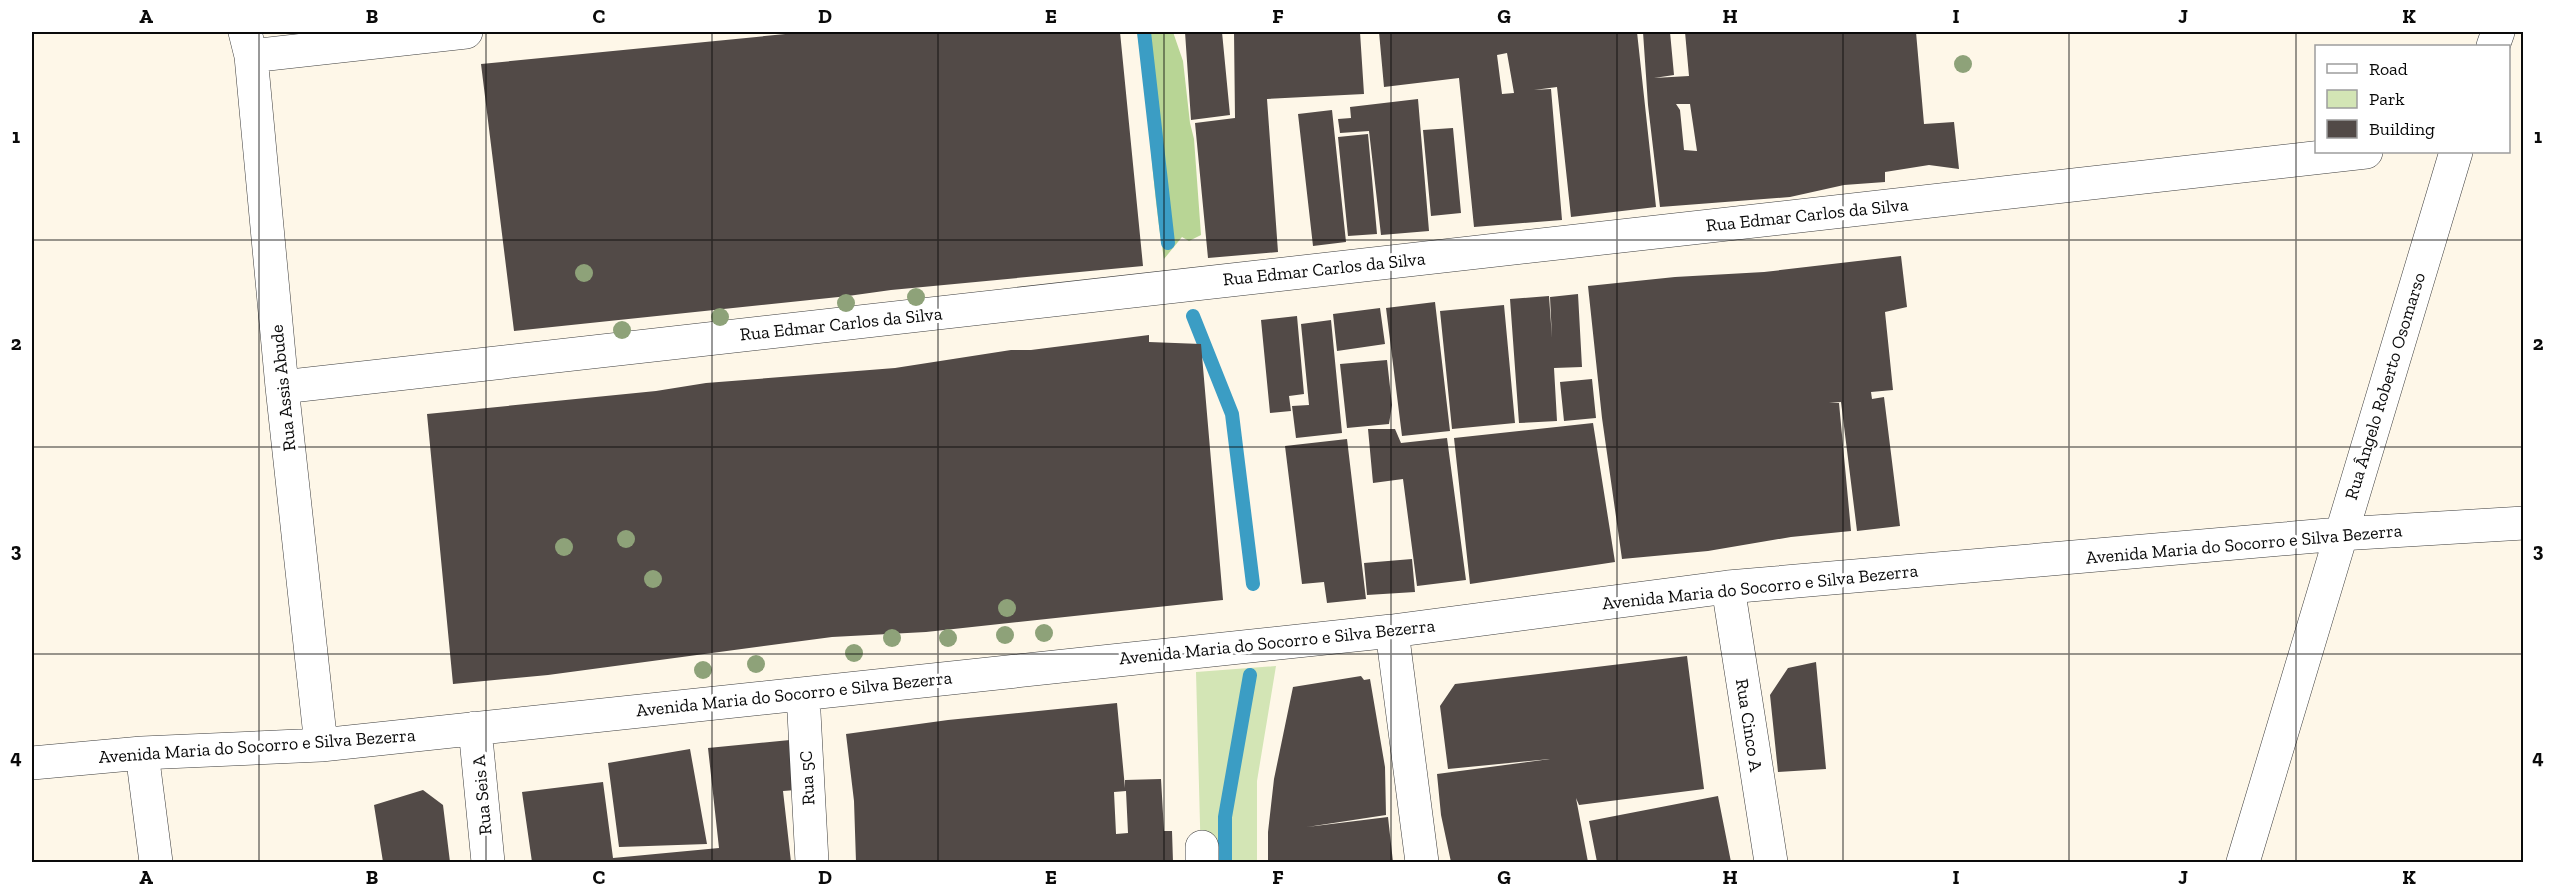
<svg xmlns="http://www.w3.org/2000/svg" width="2555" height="894" font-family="'Zilla Slab',serif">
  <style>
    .green { fill: #d3e5b5 }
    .forest { fill: #b8d595 }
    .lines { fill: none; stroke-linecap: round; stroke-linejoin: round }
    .stream { stroke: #3b9dc4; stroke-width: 14 }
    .building { fill: #524a47; fill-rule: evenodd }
    .minor-casing { stroke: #3d3d3d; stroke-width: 34 }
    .minor { stroke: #fff; stroke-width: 33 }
    .tree { fill: #8ea279 }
    .grid { fill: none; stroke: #0a0a0a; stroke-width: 1.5; stroke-opacity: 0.55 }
    .labels { text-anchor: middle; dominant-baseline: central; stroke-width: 6; stroke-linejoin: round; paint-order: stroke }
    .street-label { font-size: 18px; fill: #0a0a0a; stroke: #fff }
    .neatline { fill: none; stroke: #0a0a0a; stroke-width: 2 }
    .grid-label { font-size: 20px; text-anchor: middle; font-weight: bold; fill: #0a0a0a }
  </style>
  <rect width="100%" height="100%" fill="#fef7e8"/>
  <path class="green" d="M 1276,666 L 1257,781 L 1257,862 L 1201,862 L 1196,672 Z"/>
  <path class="forest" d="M 1137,32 L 1173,32 L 1183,61 L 1190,123 L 1194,139 L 1201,235 L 1189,241 L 1182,237 L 1164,259 C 1151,184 1150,107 1137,32 Z"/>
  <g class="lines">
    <path class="stream" d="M 1144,32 L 1168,243
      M 1193,316 L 1232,414 L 1253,584
      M 1225,862 L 1225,817 L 1250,675"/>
  </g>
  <path class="building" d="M 806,32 L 1120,32 L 1143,266 L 891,290 L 848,296 L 514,331 L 481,64 Z
    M 1185,32 L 1222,32 L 1230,115 L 1191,120 Z
    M 1234,32 L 1360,32 L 1364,94 L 1267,99 L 1278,252 L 1208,258 L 1195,123 L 1235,118 Z
    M 1379,32 L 1637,32 L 1656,207 L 1571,217 L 1557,87 L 1534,90 L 1551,89 L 1562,220 L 1474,227 L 1459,78 L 1384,87 ZM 1507,53 L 1514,93 L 1502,94 L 1497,55 Z
    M 1643,32 L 1670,32 L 1674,75 L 1654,78 L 1689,76 L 1685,32 L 1916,32 L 1924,124 L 1954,122 L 1959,169 L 1929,165 L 1885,172 L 1885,182 L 1844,185 L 1790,197 L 1660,207 L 1648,105 ZM 1676,104 L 1690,104 L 1697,151 L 1684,150 L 1680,110 Z
    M 1418,99 L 1429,231 L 1381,235 L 1369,131 L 1340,133 L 1338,119 L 1351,118 L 1350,107 Z
    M 1332,110 L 1346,242 L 1313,246 L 1298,114 Z
    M 1453,128 L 1461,213 L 1431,216 L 1423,130 Z
    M 1368,134 L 1377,234 L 1348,236 L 1338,137 Z
    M 1901,256 L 1907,307 L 1885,312 L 1893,390 L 1871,392 L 1872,399 L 1884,397 L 1900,526 L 1857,531 L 1841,402 L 1829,403 L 1839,403 L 1851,531 L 1791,537 L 1708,551 L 1622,559 L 1602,418 L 1588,286 L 1675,277 L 1764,272 Z
    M 1578,294 L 1582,367 L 1554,368 L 1557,421 L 1519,423 L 1510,299 L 1549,296 L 1552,338 L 1550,297 Z
    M 1435,302 L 1450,431 L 1402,436 L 1386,308 Z
    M 1504,305 L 1515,423 L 1452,429 L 1440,311 Z
    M 1380,308 L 1385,344 L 1337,351 L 1333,314 Z
    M 1297,316 L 1304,394 L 1289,396 L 1291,411 L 1270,413 L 1261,320 Z
    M 1331,320 L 1342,433 L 1296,438 L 1292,406 L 1309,405 L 1301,324 Z
    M 1149,335 L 1149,342 L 1201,344 L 1223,600 L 926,632 L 832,637 L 548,675 L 453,684 L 427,414 L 656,391 L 706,383 L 895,368 L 1011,350 L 1031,350 Z
    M 1387,360 L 1392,405 L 1389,424 L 1347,428 L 1340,364 Z
    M 1592,379 L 1596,418 L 1564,421 L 1560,382 Z
    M 1593,423 L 1615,562 L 1470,584 L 1454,438 Z
    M 1368,429 L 1395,429 L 1401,443 L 1447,438 L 1466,580 L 1417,586 L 1403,479 L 1373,483 Z
    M 1347,439 L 1366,599 L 1327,603 L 1324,582 L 1302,584 L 1285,446 Z
    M 1412,559 L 1415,592 L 1367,595 L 1364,563 Z
    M 1687,656 L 1704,789 L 1579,805 L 1576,798 L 1588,862 L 1451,862 L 1441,815 L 1437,774 L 1550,759 L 1448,769 L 1440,706 L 1455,684 Z
    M 1816,662 L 1826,769 L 1778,772 L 1770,695 L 1788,668 Z
    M 1361,676 L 1364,680 L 1370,679 L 1385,767 L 1386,815 L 1307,827 L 1388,817 L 1393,862 L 1268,862 L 1268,832 L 1274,779 L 1293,687 Z
    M 1117,703 L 1125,788 L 1125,780 L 1161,779 L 1164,831 L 1172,831 L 1173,862 L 856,862 L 854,801 L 846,734 L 948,720 ZM 1126,791 L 1128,833 L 1116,834 L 1114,792 Z
    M 790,740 L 796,790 L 783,791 L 791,862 L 532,862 L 522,792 L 603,782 L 613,858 L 719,848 L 708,748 Z
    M 690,749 L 707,844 L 619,847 L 608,763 Z
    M 423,790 L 443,805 L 450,862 L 383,862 L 374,805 Z
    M 1718,796 L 1731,862 L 1597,862 L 1589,821 Z"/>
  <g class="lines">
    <defs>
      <path id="minor" d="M 245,32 L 251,56 L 282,387 L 321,745
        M 2493,46 L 2498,32
        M 251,56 L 466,32
        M 282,387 L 2366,152
        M 1728,587 L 1771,862
        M 1392,631 L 1422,862
        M 803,694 L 812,862
        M 475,728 L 488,862
        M 142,753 L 156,862
        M 32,763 L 142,753 L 321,745 L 1392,631 L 1728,587 L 2340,534 L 2524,523
        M 1202,847 L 1202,862
        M 2243,862 L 2456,152"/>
    </defs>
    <use href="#minor" class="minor-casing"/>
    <use href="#minor" class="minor"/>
  </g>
  <g class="tree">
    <circle cx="1963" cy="64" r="9"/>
    <circle cx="584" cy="273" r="9"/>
    <circle cx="916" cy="297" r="9"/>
    <circle cx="846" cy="303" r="9"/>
    <circle cx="720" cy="317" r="9"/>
    <circle cx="622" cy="330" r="9"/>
    <circle cx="626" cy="539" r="9"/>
    <circle cx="564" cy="547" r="9"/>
    <circle cx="653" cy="579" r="9"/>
    <circle cx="1007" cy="608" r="9"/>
    <circle cx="1044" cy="633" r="9"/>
    <circle cx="1005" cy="635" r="9"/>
    <circle cx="892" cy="638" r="9"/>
    <circle cx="948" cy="638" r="9"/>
    <circle cx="854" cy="653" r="9"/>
    <circle cx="756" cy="664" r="9"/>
    <circle cx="703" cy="670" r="9"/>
  </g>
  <path class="grid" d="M 259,32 L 259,862M 486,32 L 486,862M 712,32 L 712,862M 938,32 L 938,862M 1164,32 L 1164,862M 1391,32 L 1391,862M 1617,32 L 1617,862M 1843,32 L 1843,862M 2069,32 L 2069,862M 2296,32 L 2296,862M 32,240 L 2524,240M 32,447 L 2524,447M 32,654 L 2524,654"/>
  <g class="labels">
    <g class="street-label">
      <text transform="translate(1807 215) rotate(-6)">Rua Edmar Carlos da Silva</text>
      <text transform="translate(1324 269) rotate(-6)">Rua Edmar Carlos da Silva</text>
      <text transform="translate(841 324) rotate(-6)">Rua Edmar Carlos da Silva</text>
      <text transform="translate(2385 386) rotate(-73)">Rua Ângelo Roberto Osomarso</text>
      <text transform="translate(283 388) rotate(-96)">Rua Assis Abude</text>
      <text transform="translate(2244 544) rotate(-5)">Avenida Maria do Socorro e Silva Bezerra</text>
      <text transform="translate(1760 587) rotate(-6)">Avenida Maria do Socorro e Silva Bezerra</text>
      <text transform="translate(1277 642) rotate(-6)">Avenida Maria do Socorro e Silva Bezerra</text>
      <text transform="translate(794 694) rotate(-6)">Avenida Maria do Socorro e Silva Bezerra</text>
      <text transform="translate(1749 725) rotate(81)">Rua Cinco A</text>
      <text transform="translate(257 746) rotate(-4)">Avenida Maria do Socorro e Silva Bezerra</text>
      <text transform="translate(807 778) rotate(-93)">Rua 5C</text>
      <text transform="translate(482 795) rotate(-95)">Rua Seis A</text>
    </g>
  </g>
  <rect width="2555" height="894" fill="none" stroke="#ffffff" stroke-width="66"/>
  <rect x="2315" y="45" width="195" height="108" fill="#ffffff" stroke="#9d9d9d" stroke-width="1.5"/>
  <rect x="2327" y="64" width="30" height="9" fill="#ffffff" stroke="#9d9d9d" stroke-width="1.5"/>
  <text x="2369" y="75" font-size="18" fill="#0a0a0a">Road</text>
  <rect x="2327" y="90" width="30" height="18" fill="#d3e5b5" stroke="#9d9d9d" stroke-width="1.5"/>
  <text x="2369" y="105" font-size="18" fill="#0a0a0a">Park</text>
  <rect x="2327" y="120" width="30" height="18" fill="#524a47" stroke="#9d9d9d" stroke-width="1.5"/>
  <text x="2369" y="135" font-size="18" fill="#0a0a0a">Building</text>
  <rect x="33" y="33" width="2489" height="828" class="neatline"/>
  <g class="grid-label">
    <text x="146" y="23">A</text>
    <text x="372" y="23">B</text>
    <text x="599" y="23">C</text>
    <text x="825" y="23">D</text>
    <text x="1051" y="23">E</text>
    <text x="1278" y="23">F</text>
    <text x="1504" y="23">G</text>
    <text x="1730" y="23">H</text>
    <text x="1956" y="23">I</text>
    <text x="2183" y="23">J</text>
    <text x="2409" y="23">K</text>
    <text x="16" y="143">1</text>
    <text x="2538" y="143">1</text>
    <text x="16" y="350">2</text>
    <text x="2538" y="350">2</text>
    <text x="16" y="557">3</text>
    <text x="2538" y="557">3</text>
    <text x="16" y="764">4</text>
    <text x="2538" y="764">4</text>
    <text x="146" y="884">A</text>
    <text x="372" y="884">B</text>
    <text x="599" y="884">C</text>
    <text x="825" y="884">D</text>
    <text x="1051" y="884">E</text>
    <text x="1278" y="884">F</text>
    <text x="1504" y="884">G</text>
    <text x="1730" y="884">H</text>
    <text x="1956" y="884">I</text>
    <text x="2183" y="884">J</text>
    <text x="2409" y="884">K</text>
  </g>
</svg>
